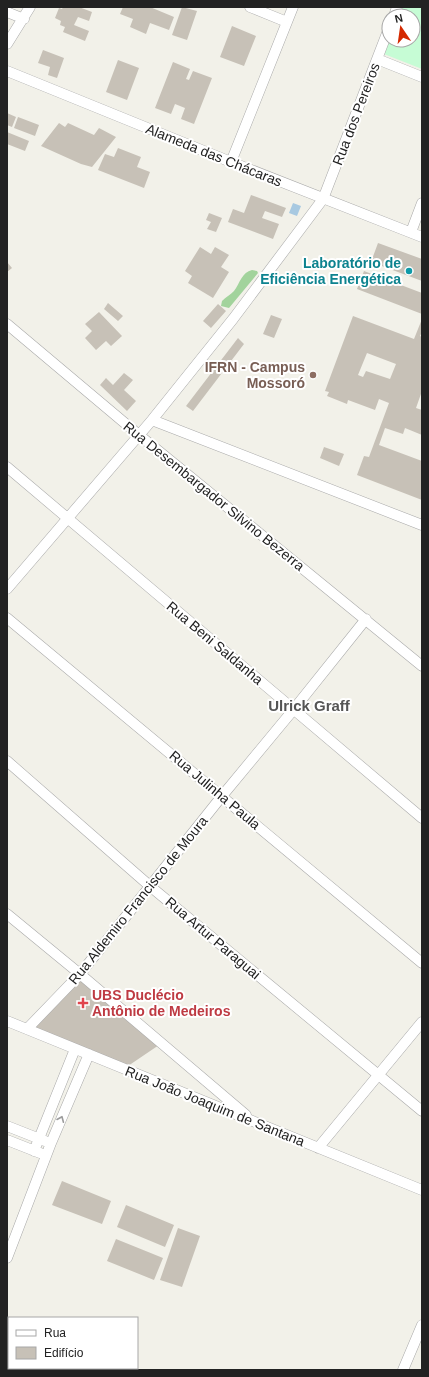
<svg xmlns="http://www.w3.org/2000/svg" width="429" height="1377" font-family="Arial,sans-serif">
  <style>
    .forest { fill: #a2d39c }
    .park { fill: #c6fcd5 }
    .water { fill: #a8c9e1 }
    .building { fill: #c7c1b7; fill-rule: evenodd }
    .lines { fill: none; stroke-linecap: round; stroke-linejoin: round }
    .minor-casing { stroke: #a9a9a9; stroke-width: 11 }
    .minor { stroke: #fff; stroke-width: 10 }
    .oneway { stroke: #9c9c9c }
    .culture-dot { fill: #0f9aa8; stroke: #fff; stroke-width: 1.5 }
    .education-dot { fill: #8d6e63; stroke: #fff; stroke-width: 1.5 }
    .health-dot { fill: #e0444e; stroke: #fff; stroke-width: 1.5 }
    .labels { text-anchor: middle; dominant-baseline: central; stroke-width: 4; stroke-linejoin: round; paint-order: stroke }
    .street-label { font-size: 14px; fill: #222; stroke: #fff }
    .culture-label { font-size: 14px; font-weight: bold; fill: #0d838f; stroke: #fff; text-anchor: end }
    .education-label { font-size: 14px; font-weight: bold; fill: #785e54; stroke: #fff; text-anchor: end }
    .health-label { font-size: 14px; font-weight: bold; fill: #be3a42; stroke: #fff; text-anchor: start }
    .neighbourhood-label { font-size: 15px; font-weight: bold; fill: #555; stroke: #fff }
  </style>
  <rect width="100%" height="100%" fill="#f2f1e9"/>
  <path class="forest" d="M 252,270 L 257,271 L 258,273 L 229,308 L 221,306 L 222,301 C 226,297 230,295 234,291 C 240,283 242,272 252,270 Z"/>
  <path class="park" d="M 403,7 L 422,7 L 422,69 L 384,54 L 389,40 L 413,40 L 413,16 L 399,16 Z"/>
  <path class="water" d="M 293,203 L 301,206 L 297,216 L 289,213 Z"/>
  <path class="building" d="M 63,7 L 79,7 L 92,12 L 89,21 L 78,17 L 74,25 L 89,31 L 85,41 L 63,32 L 65,27 L 60,25 L 61,21 L 55,18 L 59,8 L 62,9 Z
    M 123,7 L 150,7 L 174,17 L 169,30 L 150,23 L 146,34 L 130,27 L 133,19 L 120,14 Z
    M 182,7 L 197,11 L 187,40 L 172,35 Z
    M 232,26 L 256,36 L 244,66 L 220,57 Z
    M 43,50 L 64,58 L 57,78 L 48,75 L 50,67 L 38,63 Z
    M 118,60 L 139,68 L 127,100 L 106,92 Z
    M 173,62 L 190,69 L 186,79 L 189,80 L 193,71 L 212,78 L 194,124 L 181,119 L 185,108 L 175,104 L 171,114 L 155,108 Z
    M 7,113 L 16,117 L 12,127 L 7,125 Z
    M 18,117 L 39,125 L 35,136 L 14,128 Z
    M 59,123 L 65,127 L 68,123 L 94,135 L 99,128 L 116,137 L 92,167 L 81,164 L 41,146 Z
    M 7,132 L 29,141 L 25,151 L 7,144 Z
    M 118,148 L 141,157 L 137,167 L 150,172 L 144,188 L 98,170 L 105,154 L 114,157 Z
    M 251,195 L 286,208 L 282,217 L 265,211 L 262,218 L 279,224 L 273,239 L 228,222 L 233,209 L 244,213 Z
    M 209,213 L 222,218 L 216,232 L 207,229 L 211,222 L 206,220 Z
    M 378,243 L 422,259 L 422,281 L 371,262 Z
    M 200,247 L 211,254 L 215,247 L 229,255 L 221,267 L 229,272 L 213,298 L 188,283 L 192,276 L 185,271 Z
    M 7,262 L 12,268 L 7,272 Z
    M 364,271 L 422,293 L 422,314 L 357,289 Z
    M 108,303 L 123,316 L 118,321 L 104,309 Z
    M 218,304 L 226,311 L 211,328 L 203,321 Z
    M 99,312 L 122,336 L 111,346 L 106,341 L 96,350 L 85,338 L 92,331 L 85,324 Z
    M 271,315 L 282,319 L 274,338 L 263,334 Z
    M 353,316 L 414,339 L 422,319 L 422,332 L 420,336 L 422,337 L 422,391 L 416,408 L 422,410 L 422,435 L 405,428 L 403,434 L 385,428 L 379,445 L 422,461 L 422,500 L 357,475 L 364,456 L 369,457 L 389,403 L 379,399 L 375,410 L 348,400 L 347,404 L 327,396 L 329,392 L 325,391 ZM 367,353 L 396,364 L 390,379 L 366,371 L 363,377 L 358,375 Z
    M 238,338 L 244,344 L 193,411 L 186,406 Z
    M 124,373 L 133,380 L 124,390 L 136,401 L 127,411 L 100,385 L 106,378 L 113,385 Z
    M 324,447 L 344,454 L 339,466 L 320,458 Z
    M 81,976 L 159,1045 L 128,1066 L 31,1029 Z
    M 62,1181 L 111,1201 L 102,1224 L 52,1205 Z
    M 126,1205 L 174,1225 L 165,1247 L 117,1227 Z
    M 178,1228 L 200,1236 L 182,1287 L 160,1280 Z
    M 116,1239 L 163,1258 L 154,1280 L 107,1261 Z"/>
  <g class="lines">
    <defs>
      <path id="minor" d="M 250,7 L 287,22
        M 7,12 L 24,19
        M 394,16 L 397,7
        M 7,44 L 30,7
        M 377,59 L 422,77
        M 7,71 L 231,162 L 422,237
        M 231,162 L 293,7
        M 411,232 L 422,203
        M 7,324 L 139,435 L 422,666
        M 152,420 L 422,525
        M 7,467 L 422,818
        M 7,589 L 152,420 L 233,319 L 323,199 L 389,28
        M 7,618 L 422,963
        M 7,761 L 151,887 L 422,1111
        M 7,914 L 80,974 L 246,1115
        M 7,1021 L 422,1190
        M 27,1029 L 80,974 L 222,796 L 294,709 L 366,619
        M 7,1126 L 45,1141
        M 7,1140 L 40,1153
        M 318,1148 L 422,1022
        M 34,1151 L 75,1049
        M 7,1258 L 51,1143 L 89,1054
        M 403,1370 L 422,1325"/>
    </defs>
    <use href="#minor" class="minor-casing"/>
    <use href="#minor" class="minor"/>
  </g>
  <defs><path id="oneway-chevron" d="M-2-3.5L2.5 0L-2 3.5" fill="none" stroke-width="1.6" stroke-linecap="round" stroke-linejoin="round"/></defs>
  <use class="oneway" href="#oneway-chevron" transform="translate(61 1119) rotate(-67)"/>
  <circle class="culture-dot" cx="409" cy="271" r="4"/>
  <circle class="education-dot" cx="313" cy="375" r="4"/>
  <path class="health-dot" d="M81 997h4v4h4v4h-4v4h-4v-4h-4v-4h4z"/>
  <g class="labels">
    <g class="street-label">
      <text transform="translate(356 114) rotate(-69)">Rua dos Pereiros</text>
      <text transform="translate(214 155) rotate(22)">Alameda das Chácaras</text>
      <text transform="translate(214 496) rotate(39)">Rua Desembargador Silvino Bezerra</text>
      <text transform="translate(215 643) rotate(40)">Rua Beni Saldanha</text>
      <text transform="translate(215 790) rotate(40)">Rua Julinha Paula</text>
      <text transform="translate(138 900) rotate(-51)">Rua Aldemiro Francisco de Moura</text>
      <text transform="translate(213 938) rotate(40)">Rua Artur Paraguai</text>
      <text transform="translate(215 1106) rotate(22)">Rua João Joaquim de Santana</text>
    </g>
    <g class="culture-label">
      <text x="401" y="263">Laboratório de<tspan x="401" dy="16">Eficiência Energética</tspan></text>
    </g>
    <g class="education-label">
      <text x="305" y="367">IFRN - Campus<tspan x="305" dy="16">Mossoró</tspan></text>
    </g>
    <g class="health-label">
      <text x="92" y="995">UBS Duclécio<tspan x="92" dy="16">Antônio de Medeiros</tspan></text>
    </g>
    <g class="neighbourhood-label">
      <text x="309" y="705">Ulrick Graff</text>
    </g>
  </g>
  <rect width="429" height="1377" fill="none" stroke="#222222" stroke-width="16"/>
  <rect x="8" y="1317" width="130" height="52" fill="#ffffff" stroke="#a7a7a7"/>
  <rect x="16" y="1330" width="20" height="6" fill="#ffffff" stroke="#a7a7a7"/>
  <text x="44" y="1337" font-size="12" fill="#222222">Rua</text>
  <rect x="16" y="1347" width="20" height="12" fill="#c7c1b7" stroke="#a7a7a7"/>
  <text x="44" y="1357" font-size="12" fill="#222222">Edifício</text>
  <g transform="translate(401 28) rotate(347)"><circle r="19" fill="#ffffff" stroke="#a7a7a7"/>
  <path d="M0-3L7 15L0 10L-7 15Z" fill="#d42900"/>
  <text y="-6" font-size="11" font-weight="bold" text-anchor="middle" fill="#222222">N</text>
  </g>
</svg>
